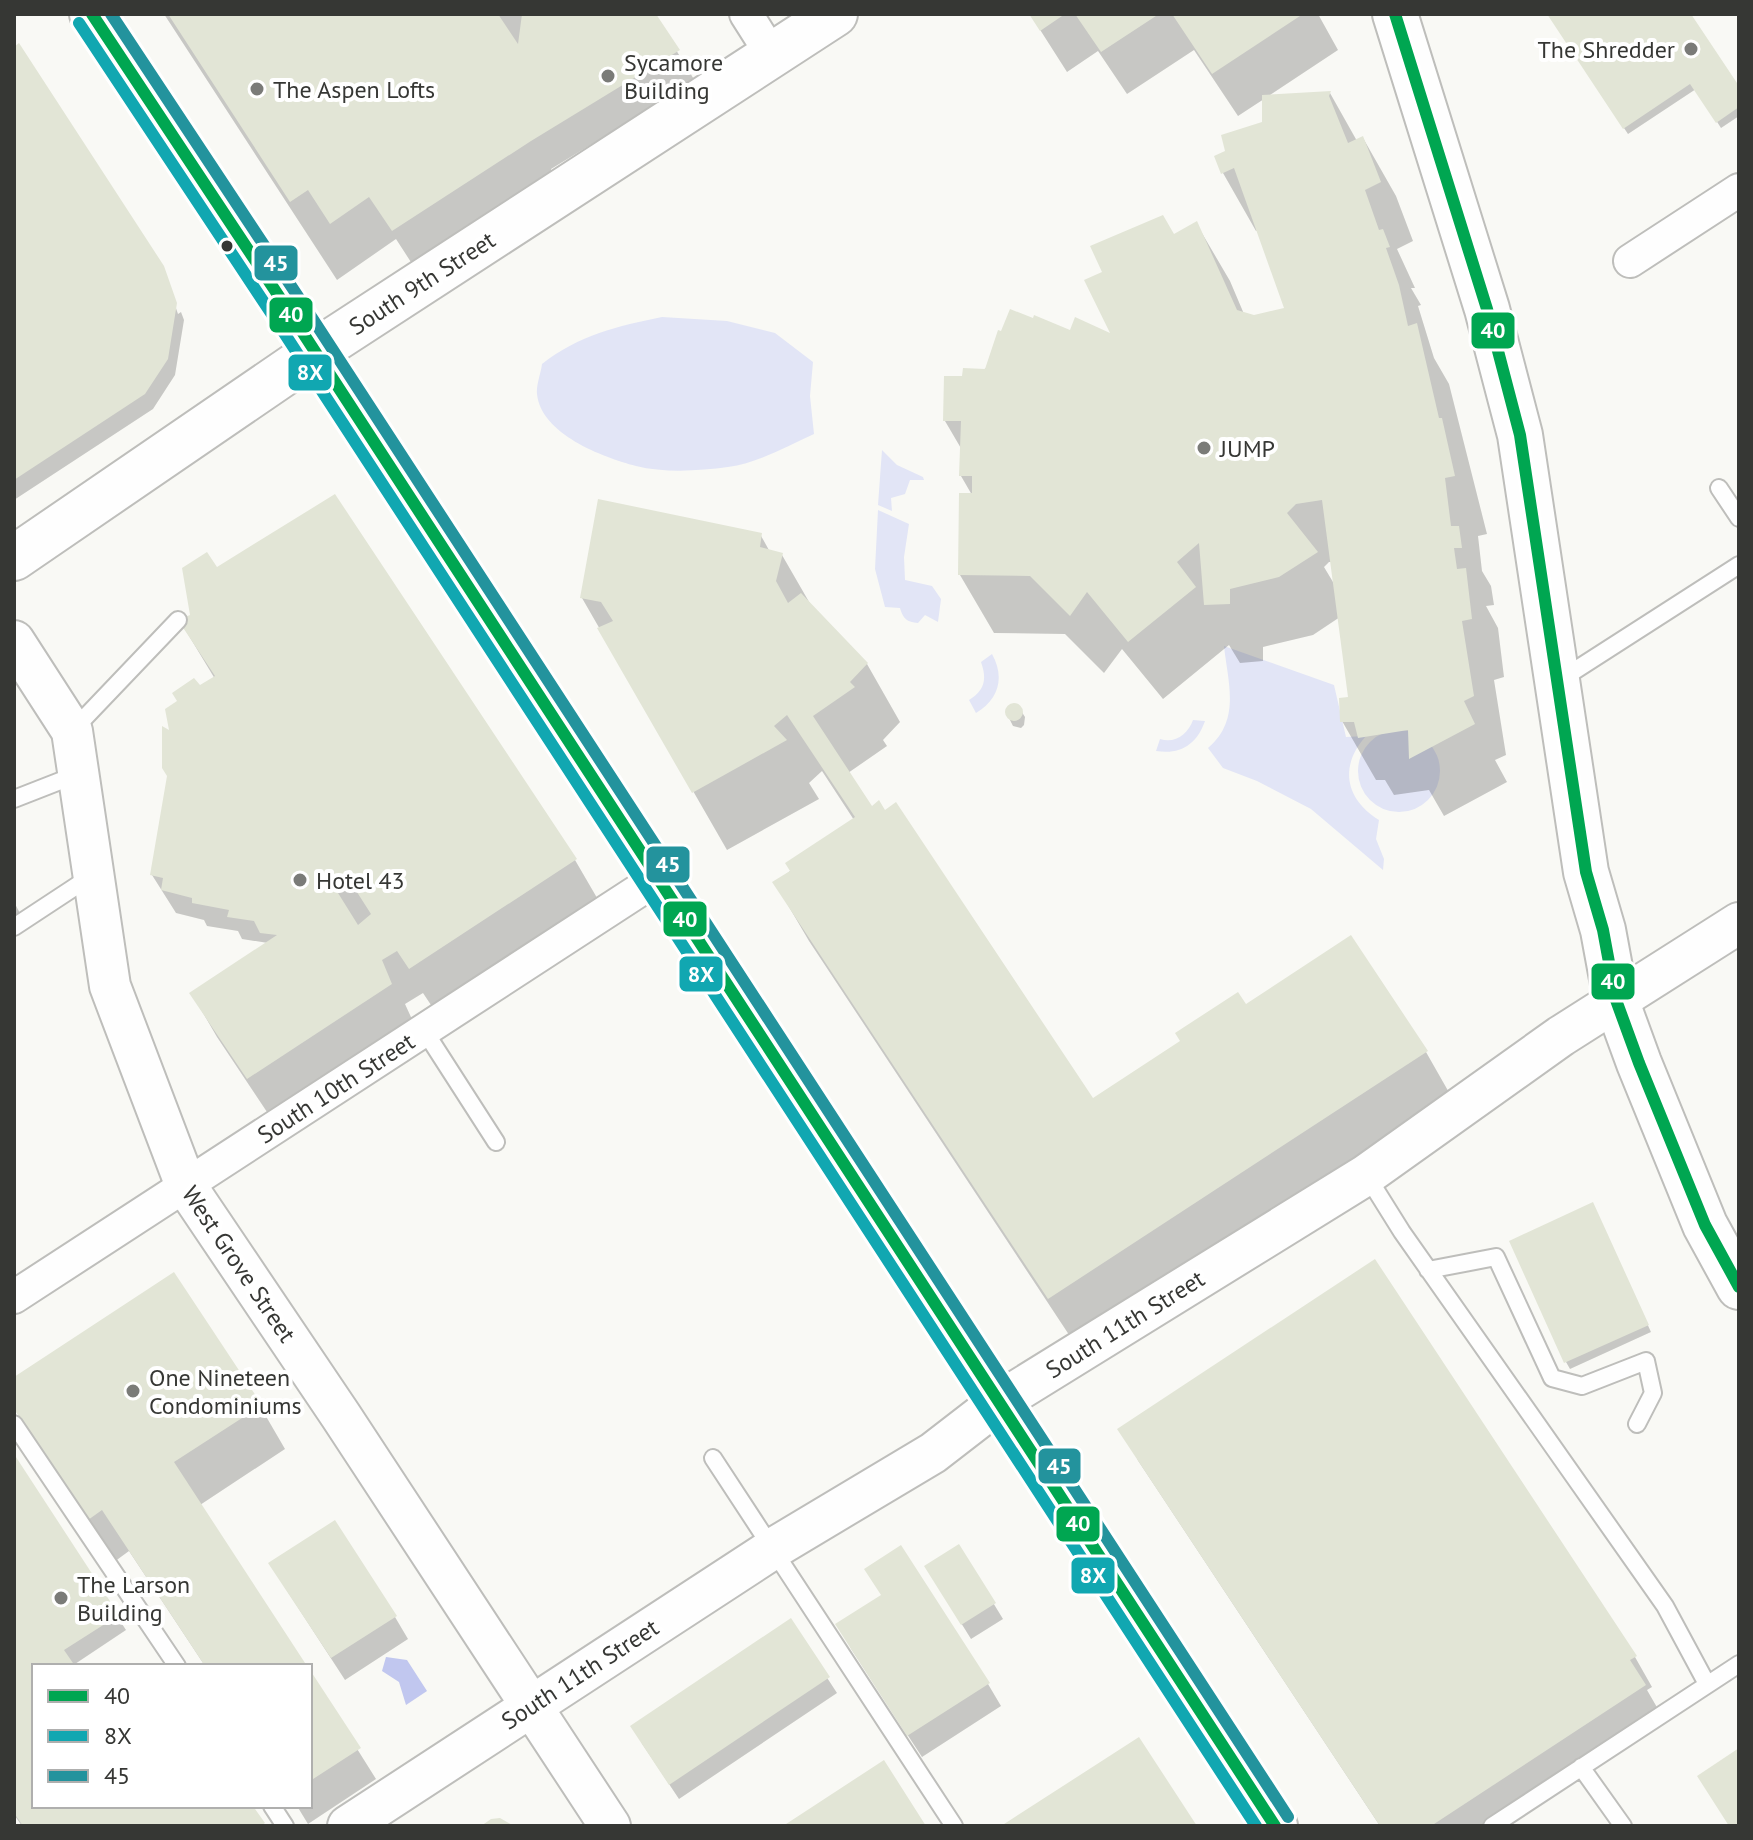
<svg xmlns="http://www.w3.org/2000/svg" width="1753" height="1840" font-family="'PT Sans',sans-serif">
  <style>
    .green { fill: #e2e5f6 }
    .water { fill: #c1c7ef }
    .shadow { fill: #0003; fill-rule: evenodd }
    .building { fill: #e2e5d6; fill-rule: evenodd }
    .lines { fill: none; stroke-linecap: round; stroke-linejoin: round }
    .service-casing { stroke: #bebebb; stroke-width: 20 }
    .minor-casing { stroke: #bebebb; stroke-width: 36 }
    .tertiary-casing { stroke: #bebebb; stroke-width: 44 }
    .secondary-casing { stroke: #bebebb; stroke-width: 48 }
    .primary-casing { stroke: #bebebb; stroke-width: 48 }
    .service { stroke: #fefefe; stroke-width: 16 }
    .minor { stroke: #fefefe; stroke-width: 32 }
    .tertiary { stroke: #fefefe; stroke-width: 40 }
    .secondary { stroke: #fefefe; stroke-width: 44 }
    .primary { stroke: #fefefe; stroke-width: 44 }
    .bus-1-casing { stroke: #fff; stroke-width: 18 }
    .bus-2-casing { stroke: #fff; stroke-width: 18 }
    .bus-3-casing { stroke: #fff; stroke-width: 18 }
    .bus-1 { stroke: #00a651; stroke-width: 12 }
    .bus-2 { stroke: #11a7b1; stroke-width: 12 }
    .bus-3 { stroke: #23939d; stroke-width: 12 }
    .poi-dot { fill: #7a7b78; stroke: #fff; stroke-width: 3 }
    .bus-dot { fill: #363734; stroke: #fff; stroke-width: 3 }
    .labels { text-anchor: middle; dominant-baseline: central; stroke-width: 8; stroke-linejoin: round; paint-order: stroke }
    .poi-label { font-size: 24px; fill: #363734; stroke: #fff; text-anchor: start }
    .street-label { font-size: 24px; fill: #363734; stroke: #fff }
    .line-badge { stroke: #fff; stroke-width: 3 }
    .badge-label { font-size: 22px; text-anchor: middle; font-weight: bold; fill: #fff }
  </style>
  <rect width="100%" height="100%" fill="#f9f9f5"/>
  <path class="green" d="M 662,317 L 727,321 L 775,333 L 813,362 L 810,396 L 814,434 C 786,447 757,463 728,467 C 699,471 664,473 636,466 C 602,457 541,434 537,394 C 536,385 541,373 542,364 C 579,335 618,326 662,317 Z
    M 882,450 L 897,465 L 923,477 L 924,480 L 910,480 L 905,494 L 891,498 L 892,511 L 878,505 Z
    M 878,510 L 909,524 L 904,557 L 905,580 L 932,586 L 941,599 L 938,622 L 925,615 L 918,623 C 907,622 903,619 900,608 L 885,607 L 875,569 Z
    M 1224,646 L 1334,685 L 1346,737 L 1366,736 C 1339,766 1345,799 1379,820 L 1376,839 L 1384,859 L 1383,870 L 1311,809 L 1257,781 L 1223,768 L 1208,748 C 1241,720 1228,683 1224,646 Z
    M 992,654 C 1005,677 999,699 976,713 L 969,700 C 985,690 987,679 981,662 Z
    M 1193,720 L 1205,721 C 1197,744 1181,755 1156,751 L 1160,739 C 1175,744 1188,734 1193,720 Z
    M1358 771a41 41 0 1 1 82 0a41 41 0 1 1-82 0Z"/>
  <path class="water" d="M 386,1657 L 407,1660 L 427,1691 L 406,1705 L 399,1682 L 382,1671 Z"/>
  <path class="shadow" d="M 164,14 L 654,14 L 695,81 L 551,169 L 554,185 L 418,273 L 396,239 L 337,280 Z
    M 1030,14 L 1318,14 L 1338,50 L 1267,97 L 1330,93 L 1357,141 L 1363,138 L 1396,196 L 1413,241 L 1397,249 L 1415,288 L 1411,288 L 1421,305 L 1418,306 L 1434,358 L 1449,384 L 1487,534 L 1478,536 L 1482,571 L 1491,586 L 1494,605 L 1486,606 L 1498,628 L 1504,677 L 1494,680 L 1506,755 L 1495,760 L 1507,782 L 1444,816 L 1429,790 L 1394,795 L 1385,780 L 1376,780 L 1342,721 L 1351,699 L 1340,617 L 1313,635 L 1263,647 L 1263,661 L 1240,663 L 1229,645 L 1163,699 L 1122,649 L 1104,673 L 1065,634 L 994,633 L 960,575 L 972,495 L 961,476 L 962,450 L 945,421 L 963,378 L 1072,332 L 1114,337 L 1173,237 L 1196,223 L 1230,281 L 1244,314 L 1254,317 L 1287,309 L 1258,230 L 1256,231 L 1223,173 L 1216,157 L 1228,152 L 1264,123 L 1264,99 L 1238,116 L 1194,50 L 1127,94 L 1098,51 L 1067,72 ZM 1329,562 L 1332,562 L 1336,587 L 1324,567 Z
    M 1548,14 L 1689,14 L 1739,90 L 1739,116 L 1721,128 L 1696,89 L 1628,134 Z
    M 14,49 L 162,267 L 178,314 L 181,312 L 184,320 L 175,375 L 153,409 L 14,500 Z
    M 760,534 L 770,552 L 782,555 L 812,607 L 867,664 L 900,722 L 883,740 L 887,746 L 848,773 L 871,809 L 1092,1101 L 1245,1007 L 1426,1052 L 1459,1110 L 1083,1356 L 809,941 L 775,883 L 854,820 L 822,771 L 809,783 L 819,799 L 727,850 L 582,598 Z
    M 216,569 L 575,860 L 600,903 L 435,1011 L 423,993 L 405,1004 L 416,1028 L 273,1121 L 217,1037 L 192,994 L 268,943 L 242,939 L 238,931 L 207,926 L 204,920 L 176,913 L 152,875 L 169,777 L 171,734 L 200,688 L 215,679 L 180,621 L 192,616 Z
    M 1011,706 L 1018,706 L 1025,717 L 1024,725 L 1021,728 L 1013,726 L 1007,714 Z
    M 14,902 L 22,917 L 14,923 Z
    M 1596,1212 L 1651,1332 L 1570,1369 L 1566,1362 Z
    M 14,1380 L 260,1406 L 285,1449 L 200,1505 L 305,1666 L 205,1666 L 129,1551 L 114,1562 L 14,1408 Z
    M 14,1458 L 126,1630 L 72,1666 L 34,1666 L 34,1806 L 250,1806 L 264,1826 L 22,1826 L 15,1816 Z
    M 1137,1459 L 1635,1657 L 1652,1687 L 1647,1690 L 1662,1716 L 1494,1826 L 1380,1826 Z
    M 959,1547 L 1003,1619 L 971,1639 L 935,1581 Z
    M 284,1586 L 395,1617 L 408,1639 L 345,1680 Z
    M 790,1621 L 837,1693 L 679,1799 L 641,1742 Z
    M 850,1647 L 988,1684 L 1001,1706 L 922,1757 Z
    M 310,1674 L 376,1779 L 308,1824 L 297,1806 L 310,1806 Z"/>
  <path class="building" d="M 168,14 L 498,14 L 518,44 L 522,14 L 656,14 L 680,50 L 531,141 L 392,231 L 369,197 L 330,224 L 308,190 L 290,202 Z
    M 1029,14 L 1065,14 L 1040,31 Z
    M 1075,14 L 1159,14 L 1101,52 Z
    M 1172,14 L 1303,14 L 1212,74 Z
    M 1547,14 L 1691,14 L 1739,86 L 1739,107 L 1716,123 L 1690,84 L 1623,129 Z
    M 19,43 L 164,266 L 177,303 L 168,359 L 145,394 L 14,480 L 14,47 Z
    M 1331,91 L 1329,96 L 1348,143 L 1363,136 L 1381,182 L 1365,190 L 1379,230 L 1383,229 L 1390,247 L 1386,248 L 1399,285 L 1408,326 L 1417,323 L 1439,418 L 1442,418 L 1455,476 L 1445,478 L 1451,526 L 1459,526 L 1462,548 L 1454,548 L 1457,569 L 1466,568 L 1472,619 L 1462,621 L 1474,696 L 1464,701 L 1475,724 L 1409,759 L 1408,730 L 1358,738 L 1354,722 L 1340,722 L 1339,698 L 1348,697 L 1322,500 L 1296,504 L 1287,513 L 1318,552 L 1279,577 L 1230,589 L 1230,604 L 1204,605 L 1199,543 L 1177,562 L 1196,587 L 1128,642 L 1087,592 L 1070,616 L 1030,576 L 958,575 L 959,493 L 972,493 L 972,476 L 959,476 L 961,421 L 943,421 L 944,376 L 962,376 L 963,368 L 985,369 L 998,330 L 1001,331 L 1010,309 L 1033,318 L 1034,315 L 1070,330 L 1075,317 L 1110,333 L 1084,280 L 1102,272 L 1090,246 L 1163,215 L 1174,234 L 1197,221 L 1237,310 L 1254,315 L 1284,308 L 1234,168 L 1221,174 L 1214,156 L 1225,151 L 1221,135 L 1262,122 L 1262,95 Z
    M 335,494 L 577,859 L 409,969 L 397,951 L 382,960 L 392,984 L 247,1079 L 189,993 L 277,935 L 260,933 L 254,921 L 227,917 L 229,910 L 192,903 L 192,898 L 161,890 L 163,878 L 150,875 L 167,776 L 162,768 L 162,726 L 169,730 L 165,709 L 177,701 L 172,693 L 194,678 L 200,685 L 215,676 L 178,620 L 190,615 L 182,568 L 207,552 L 217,567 ZM 346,875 L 371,914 L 358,925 L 333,885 Z
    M 598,499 L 762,533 L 760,547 L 783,553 L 776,581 L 788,603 L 801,593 L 868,663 L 850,682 L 855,687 L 813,716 L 872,806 L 879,800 L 885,810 L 896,802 L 1093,1098 L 1180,1041 L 1175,1033 L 1238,992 L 1246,1004 L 1351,935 L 1428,1051 L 1048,1299 L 772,882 L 790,871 L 785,863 L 855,817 L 787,715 L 774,726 L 787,740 L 692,793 L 597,628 L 613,621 L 601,602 L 580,598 Z
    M1005 712a9 9 0 1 1 18 0a9 9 0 1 1-18 0Z
    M 1593,1202 L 1649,1325 L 1564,1363 L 1509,1241 Z
    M 1375,1259 L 1637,1656 L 1630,1660 L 1646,1685 L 1431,1826 L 1380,1826 L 1117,1429 Z
    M 174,1272 L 262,1405 L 174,1462 L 307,1666 L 205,1666 L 102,1510 L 88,1520 L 14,1409 L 14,1377 Z
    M 14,1454 L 119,1615 L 64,1650 L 75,1666 L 34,1666 L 34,1806 L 253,1806 L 265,1823 L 261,1826 L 23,1826 L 14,1813 Z
    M 335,1520 L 397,1616 L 331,1658 L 268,1563 Z
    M 959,1544 L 996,1603 L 961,1625 L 924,1566 Z
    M 901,1545 L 990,1683 L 907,1736 L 835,1624 L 881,1595 L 864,1569 Z
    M 791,1618 L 830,1677 L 669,1785 L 630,1726 Z
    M 310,1670 L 361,1748 L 310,1781 Z
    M 1139,1737 L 1197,1826 L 1001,1826 Z
    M 1739,1748 L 1739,1826 L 1729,1826 L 1697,1776 Z
    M 884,1760 L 926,1826 L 783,1826 Z
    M 500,1818 L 514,1826 L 481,1826 L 491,1819 Z"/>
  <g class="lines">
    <defs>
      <path id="service" d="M 1719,488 L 1739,518
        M 1560,680 L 1739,565
        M 73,730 L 178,620
        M 14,799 L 78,774
        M 14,927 L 93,875
        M 424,1030 L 496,1142
        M 1367,1176 L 1402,1232 L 1665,1606 L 1707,1684
        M 1428,1270 L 1496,1257 L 1552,1378 L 1582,1386 L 1646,1361 L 1653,1393 L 1637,1424
        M 14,1424 L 177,1666
        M 713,1458 L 954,1826
        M 1581,1767 L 1623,1826
        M 272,1806 L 285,1826
        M 1492,1826 L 1739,1664"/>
      <path id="minor" d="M 746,14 L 772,55
        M 1630,261 L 1739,190
        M 14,1297 L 658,878"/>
      <path id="tertiary" d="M 14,641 L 72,731 L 110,986 L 186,1186 L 341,1416 L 610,1826
        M 348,1826 L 774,1548 L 933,1453 L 999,1402 L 1366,1175 L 1561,1036 L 1739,923"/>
      <path id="secondary" d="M 14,558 L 315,352"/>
      <path id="primary" d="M 92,14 L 288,310 L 1275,1826
        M 1395,14 L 1487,309 L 1520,435 L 1586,872 L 1603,930 L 1616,1000 L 1639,1063 L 1705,1225 L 1739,1287
        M 315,352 L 835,14"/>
    </defs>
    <use href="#service" class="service-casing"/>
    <use href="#minor" class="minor-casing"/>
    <use href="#tertiary" class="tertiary-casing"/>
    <use href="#secondary" class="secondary-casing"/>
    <use href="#primary" class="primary-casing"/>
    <use href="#service" class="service"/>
    <use href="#minor" class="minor"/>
    <use href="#tertiary" class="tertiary"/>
    <use href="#secondary" class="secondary"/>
    <use href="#primary" class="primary"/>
    <defs>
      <path id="bus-1" d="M 92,14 L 288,310 L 1275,1826
        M 1395,14 L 1487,309 L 1520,435 L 1586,872 L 1603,930 L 1616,1000 L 1639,1063 L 1705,1225 L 1739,1287"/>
      <path id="bus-2" d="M 79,23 L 275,319 L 1256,1826"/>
      <path id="bus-3" d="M 111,14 L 301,301 L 1288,1817"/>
    </defs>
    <use href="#bus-1" class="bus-1-casing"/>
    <use href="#bus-2" class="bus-2-casing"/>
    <use href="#bus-3" class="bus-3-casing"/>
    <use href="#bus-1" class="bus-1"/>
    <use href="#bus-2" class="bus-2"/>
    <use href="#bus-3" class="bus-3"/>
  </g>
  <g class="poi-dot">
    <circle cx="1691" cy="49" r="8"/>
    <circle cx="608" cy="76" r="8"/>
    <circle cx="257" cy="89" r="8"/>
    <circle cx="1204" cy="448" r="8"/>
    <circle cx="300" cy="880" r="8"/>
    <circle cx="133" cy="1391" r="8"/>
    <circle cx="61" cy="1598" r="8"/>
  </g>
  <circle class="bus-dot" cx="227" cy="246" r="7"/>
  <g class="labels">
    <g class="poi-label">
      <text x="1675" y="49" text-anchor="end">The Shredder</text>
      <text x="624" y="62">Sycamore<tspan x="624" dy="28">Building</tspan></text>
      <text x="273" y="89">The Aspen Lofts</text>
      <text x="1220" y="448">JUMP</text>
      <text x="316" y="880">Hotel 43</text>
      <text x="149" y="1377">One Nineteen<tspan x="149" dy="28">Condominiums</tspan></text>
      <text x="77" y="1584">The Larson<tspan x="77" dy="28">Building</tspan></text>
    </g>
    <g class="street-label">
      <text transform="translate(422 283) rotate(-33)">South 9th Street</text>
      <text transform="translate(336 1088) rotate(-33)">South 10th Street</text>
      <text transform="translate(239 1264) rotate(56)">West Grove Street</text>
      <text transform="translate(1125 1324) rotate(-32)">South 11th Street</text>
      <text transform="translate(580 1674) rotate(-33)">South 11th Street</text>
    </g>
  </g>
  <g class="line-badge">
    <rect x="253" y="244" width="46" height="38" rx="8" fill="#23939d"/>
    <rect x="268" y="296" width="46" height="38" rx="8" fill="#00a651"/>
    <rect x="1470" y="311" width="46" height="39" rx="8" fill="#00a651"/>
    <rect x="287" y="353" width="46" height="39" rx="8" fill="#11a7b1"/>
    <rect x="645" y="845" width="46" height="39" rx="8" fill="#23939d"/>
    <rect x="662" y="900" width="46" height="38" rx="8" fill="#00a651"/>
    <rect x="678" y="955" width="46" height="38" rx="8" fill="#11a7b1"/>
    <rect x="1590" y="962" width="46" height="39" rx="8" fill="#00a651"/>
    <rect x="1037" y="1447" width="45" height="38" rx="8" fill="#23939d"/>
    <rect x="1055" y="1505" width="46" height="38" rx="8" fill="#00a651"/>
    <rect x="1070" y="1556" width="46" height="39" rx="8" fill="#11a7b1"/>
  </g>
  <g class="badge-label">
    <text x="276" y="271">45</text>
    <text x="291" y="322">40</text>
    <text x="1493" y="338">40</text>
    <text x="310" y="380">8X</text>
    <text x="668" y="872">45</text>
    <text x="685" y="927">40</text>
    <text x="701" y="982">8X</text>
    <text x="1613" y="989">40</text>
    <text x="1059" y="1474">45</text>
    <text x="1078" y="1531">40</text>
    <text x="1093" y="1583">8X</text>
  </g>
  <rect width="1753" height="1840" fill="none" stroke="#363734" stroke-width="32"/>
  <rect x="32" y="1664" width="280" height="144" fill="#ffffff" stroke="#afafae" stroke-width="2"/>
  <rect x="48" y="1690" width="40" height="12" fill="#00a651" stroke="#afafae" stroke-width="2"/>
  <text x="104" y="1704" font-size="24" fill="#363734">40</text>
  <rect x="48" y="1730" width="40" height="12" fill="#11a7b1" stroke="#afafae" stroke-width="2"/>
  <text x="104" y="1744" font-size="24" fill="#363734">8X</text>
  <rect x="48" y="1770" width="40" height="12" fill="#23939d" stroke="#afafae" stroke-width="2"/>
  <text x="104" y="1784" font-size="24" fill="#363734">45</text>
</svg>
